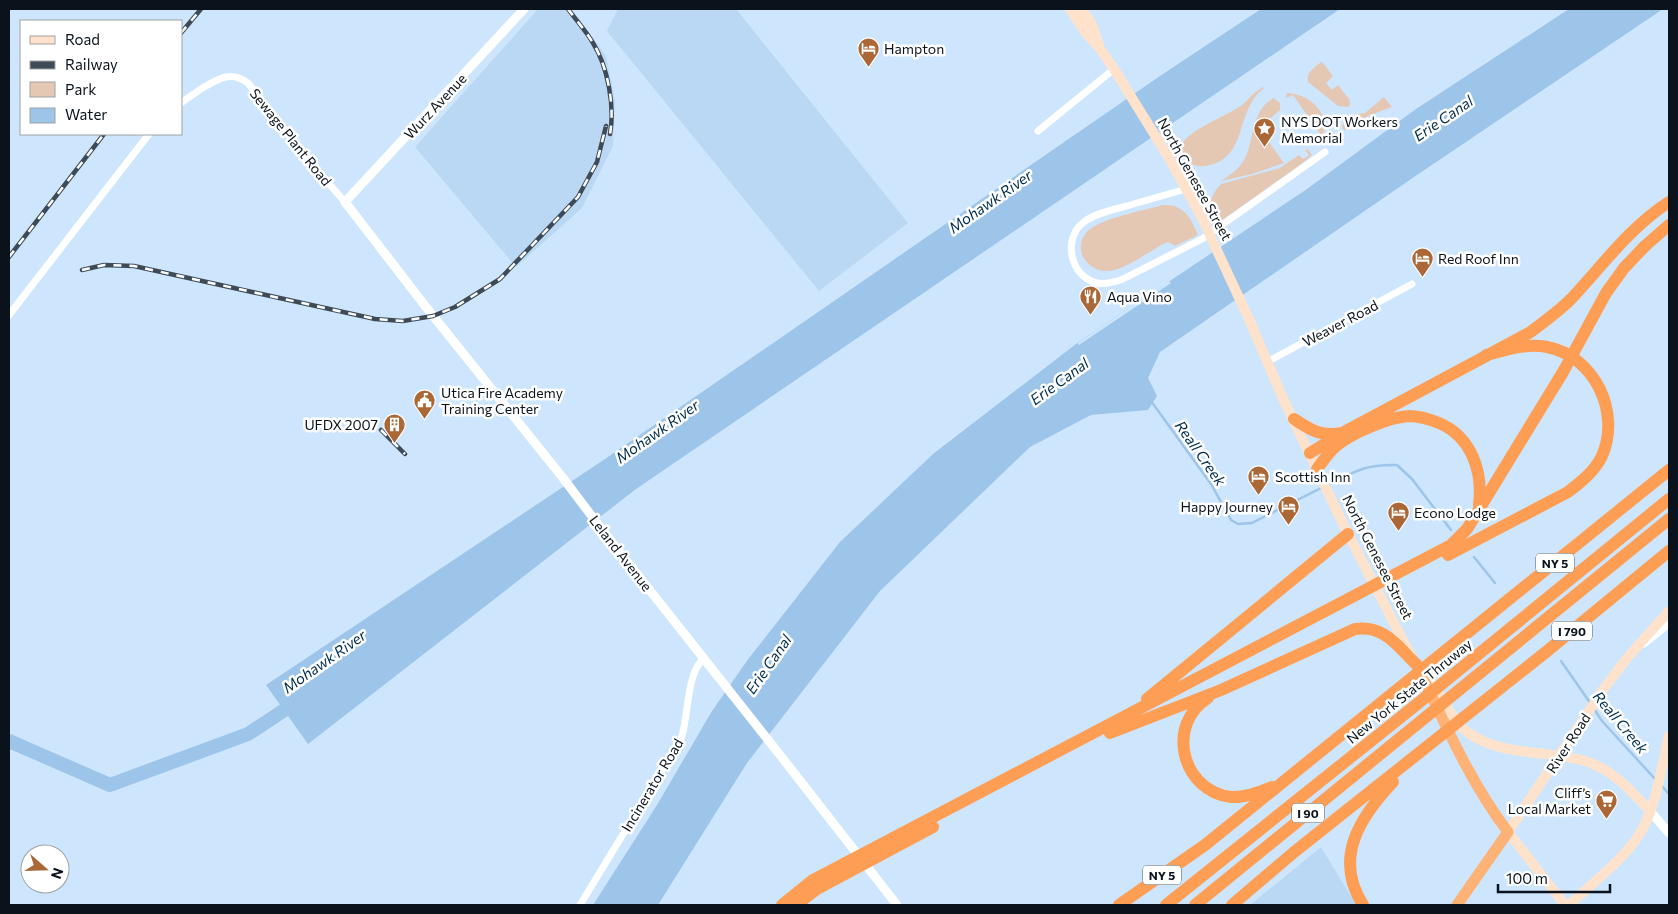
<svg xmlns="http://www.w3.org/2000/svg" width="1678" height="914" font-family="Commissioner,sans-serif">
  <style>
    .built { fill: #bad8f4 }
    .green { fill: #e5c8b4 }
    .water { fill: #9dc4e9 }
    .pier { fill: #cde6fe }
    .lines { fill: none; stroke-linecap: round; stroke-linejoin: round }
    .stream { stroke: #9dc4e9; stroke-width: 2.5 }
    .river { stroke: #9dc4e9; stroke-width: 14 }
    .minor { stroke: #fff; stroke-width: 7 }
    .tertiary { stroke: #fff; stroke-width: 9 }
    .secondary { stroke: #ffe2cc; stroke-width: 10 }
    .trunk { stroke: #feb276; stroke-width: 11 }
    .motorway { stroke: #fe9e54; stroke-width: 12 }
    .rail-casing { stroke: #3e4b57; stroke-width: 4.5 }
    .rail { stroke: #fff; stroke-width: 2.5; stroke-dasharray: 8; stroke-linecap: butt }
    .labels { text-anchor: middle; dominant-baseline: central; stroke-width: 5; stroke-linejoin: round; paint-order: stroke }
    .shield { fill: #fff; stroke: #545a5f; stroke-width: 1 }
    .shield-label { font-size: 12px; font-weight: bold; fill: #0a131b }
    .poi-label { font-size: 14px; fill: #0a131b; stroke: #fff; text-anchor: start }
    .street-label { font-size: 14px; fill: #0a131b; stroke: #fff }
    .water-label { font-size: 15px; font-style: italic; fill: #002d4f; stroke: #fff }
  </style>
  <rect width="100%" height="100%" fill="#cde6fe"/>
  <path class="built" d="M 538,9 L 572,9 L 606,56 L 615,100 L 613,146 L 582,208 L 516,267 L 415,147 Z
    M 618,9 L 736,9 L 908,223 L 819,291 L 607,31 Z
    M 1321,847 L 1356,905 L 1250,905 Z"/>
  <path class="green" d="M 1321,62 L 1323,63 L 1333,76 L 1326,83 L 1332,90 L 1338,85 L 1349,99 L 1350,104 L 1349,107 L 1338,106 L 1308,82 C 1306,72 1314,68 1321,62 Z
    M 1263,87 L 1264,88 C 1234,111 1249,160 1205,166 C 1192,168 1183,159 1178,148 C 1193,126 1222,119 1242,105 C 1249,99 1255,91 1263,87 Z
    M 1288,93 C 1314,95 1334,118 1320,143 L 1316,139 L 1321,135 L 1293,95 L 1286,98 L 1286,95 Z
    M 1384,97 L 1392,107 L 1368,116 L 1349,130 L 1344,130 L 1342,127 C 1345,116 1355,114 1365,113 Z
    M 1274,98 L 1280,103 L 1280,110 L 1259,128 L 1284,163 L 1252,174 L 1221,181 C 1230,175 1239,169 1244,160 C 1255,140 1251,109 1274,98 Z
    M 1307,149 L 1312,155 L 1300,165 L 1218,223 C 1210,206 1207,199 1221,184 L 1280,168 L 1299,155 L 1303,159 L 1309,155 L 1305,150 Z
    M 1163,205 C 1184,204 1191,218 1198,235 L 1175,246 L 1168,242 L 1163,244 C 1149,252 1124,270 1108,271 C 1082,272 1070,241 1093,227 C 1109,217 1145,210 1163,205 Z"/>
  <path class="water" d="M 1261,9 L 1340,9 L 636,489 L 308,744 L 266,685 L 605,459 L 1160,76 Z
    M 1569,9 L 1663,9 L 1414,177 L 1160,352 L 1148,378 L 1157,396 L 1148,410 L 1091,415 L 1030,447 L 880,591 L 747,763 L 658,905 L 593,905 L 657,805 L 712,711 L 749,658 L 840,542 L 933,454 L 1076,344 L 1307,189 L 1416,109 Z"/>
  <path class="pier" d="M 1169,281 L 1171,283 L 1079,345 L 1078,343 Z"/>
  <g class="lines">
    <path class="stream" d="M 1151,401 L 1211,484 L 1231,520 L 1238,524 L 1252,523 L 1323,487
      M 1328,485 C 1355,471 1366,464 1397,465 L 1412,479 L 1451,530
      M 1474,557 L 1495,583
      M 1561,661 L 1591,704
      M 1594,709 L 1602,721 L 1656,780
      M 1662,786 L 1669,794"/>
    <path class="river" d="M 9,741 L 110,785 L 248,734 L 298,701"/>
    <path class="minor" d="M 181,103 C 187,98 194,94 201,89 C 218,79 230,70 248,83 L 315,168 L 345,202
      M 1038,131 L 1114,69
      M 1186,189 C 1165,195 1144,201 1123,207 C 1111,210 1094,214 1084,222 C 1062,238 1070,277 1097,283 C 1106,285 1115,282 1123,279 L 1202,239 L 1325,152
      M 9,315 L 149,134
      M 1267,362 L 1412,284
      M 1644,644 L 1669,624
      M 580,905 L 681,739 C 689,716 686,673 704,658"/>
    <path class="tertiary" d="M 524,9 L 345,202 L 426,307 L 563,478 L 603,531 L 780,755 L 897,905
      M 1650,811 L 1669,833"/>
    <path class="secondary" d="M 1070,9 L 1085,32 L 1101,50 L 1114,69 L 1169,158 L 1201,216 L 1248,317 L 1285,403 L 1348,534 L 1411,656
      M 1082,9 L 1092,25 L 1099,45
      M 1433,685 C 1443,699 1452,720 1466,731 C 1500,758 1549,749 1588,762 C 1614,771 1631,791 1650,811
      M 1565,905 L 1508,832 L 1605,687 L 1627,658 L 1669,611
      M 1569,905 C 1590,885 1624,859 1639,835 C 1657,806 1661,768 1669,736"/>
    <path class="trunk" d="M 1417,665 C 1444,722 1470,782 1508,832 L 1457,905"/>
    <path class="motorway" d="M 1294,419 C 1311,430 1320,437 1342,433
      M 1310,453 L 1344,432 L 1529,333 C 1544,322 1558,312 1571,299 C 1603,265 1629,228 1669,202
      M 1317,469 C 1323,461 1328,453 1336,446 C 1352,433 1389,417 1409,416 C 1420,416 1429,419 1439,423 C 1472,437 1483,472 1479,505
      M 1448,555 L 1568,492 C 1581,482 1595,471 1602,456 C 1621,413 1595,356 1547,347 C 1526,343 1506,350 1486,355
      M 1208,698 C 1165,725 1182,791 1231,797 C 1245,798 1260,792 1272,787
      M 1147,699 L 1348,534
      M 1110,733 L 1221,690 L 1355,629 C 1385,625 1397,646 1417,665
      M 782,905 L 813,880 L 1451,545 L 1467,529 L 1563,372 L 1606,293 L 1624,268 L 1645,246 L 1669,225
      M 796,905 L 817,889 L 933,827
      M 1119,905 L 1205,845 L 1669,470
      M 1166,905 L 1411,709 L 1669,499
      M 1195,905 L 1669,519
      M 1232,905 L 1293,853 L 1546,652 L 1669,551
      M 1363,905 C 1333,858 1360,817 1393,782"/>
    <defs>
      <path id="rail" d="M 568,9 C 576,20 586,31 593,43 C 608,67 615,107 610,134
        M 181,33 L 201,9
        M 9,257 L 104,134
        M 82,270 L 104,265 L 134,266 L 375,319 L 403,321 L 433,316 L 455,307 L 500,279 L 578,197 L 597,162 L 606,126
        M 381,430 L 405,454"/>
    </defs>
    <use href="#rail" class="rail-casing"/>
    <use href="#rail" class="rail"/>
  </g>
  <defs>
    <symbol id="hotel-pin" viewBox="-11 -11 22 30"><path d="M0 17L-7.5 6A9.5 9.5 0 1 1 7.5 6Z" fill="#ab6836" stroke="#fff"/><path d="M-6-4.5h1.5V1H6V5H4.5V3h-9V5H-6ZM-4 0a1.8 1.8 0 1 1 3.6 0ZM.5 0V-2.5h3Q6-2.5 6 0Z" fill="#fff"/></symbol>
    <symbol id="sight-pin" viewBox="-11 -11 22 30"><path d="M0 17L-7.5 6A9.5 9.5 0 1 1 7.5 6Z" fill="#ab6836" stroke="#fff"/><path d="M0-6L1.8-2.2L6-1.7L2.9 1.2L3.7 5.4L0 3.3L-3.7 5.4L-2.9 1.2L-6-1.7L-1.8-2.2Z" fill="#fff"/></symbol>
    <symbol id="restaurant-pin" viewBox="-11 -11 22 30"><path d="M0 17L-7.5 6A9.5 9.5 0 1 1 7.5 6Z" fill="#ab6836" stroke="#fff"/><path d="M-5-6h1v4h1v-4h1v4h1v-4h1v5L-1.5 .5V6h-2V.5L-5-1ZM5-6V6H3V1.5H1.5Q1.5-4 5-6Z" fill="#fff"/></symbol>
    <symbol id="civic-pin" viewBox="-11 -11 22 30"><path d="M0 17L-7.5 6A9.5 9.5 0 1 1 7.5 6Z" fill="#ab6836" stroke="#fff"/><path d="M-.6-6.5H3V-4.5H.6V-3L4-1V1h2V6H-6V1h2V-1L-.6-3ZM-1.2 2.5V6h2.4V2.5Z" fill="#fff"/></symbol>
    <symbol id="building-pin" viewBox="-11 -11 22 30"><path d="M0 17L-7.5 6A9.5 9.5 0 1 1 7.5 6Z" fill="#ab6836" stroke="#fff"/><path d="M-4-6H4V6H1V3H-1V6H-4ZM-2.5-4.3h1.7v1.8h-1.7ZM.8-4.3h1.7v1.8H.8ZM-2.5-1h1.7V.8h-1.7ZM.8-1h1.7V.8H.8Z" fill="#fff"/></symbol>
    <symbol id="supermarket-pin" viewBox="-11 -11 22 30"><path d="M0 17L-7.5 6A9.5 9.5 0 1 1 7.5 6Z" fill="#ab6836" stroke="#fff"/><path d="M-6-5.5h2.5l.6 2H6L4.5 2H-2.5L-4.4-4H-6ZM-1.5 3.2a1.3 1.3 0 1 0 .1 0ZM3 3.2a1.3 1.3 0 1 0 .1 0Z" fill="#fff"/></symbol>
  </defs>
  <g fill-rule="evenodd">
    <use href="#hotel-pin" x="856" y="36" width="25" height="34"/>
    <use href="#sight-pin" x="1252" y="116" width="25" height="34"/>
    <use href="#hotel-pin" x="1410" y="246" width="25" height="34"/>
    <use href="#restaurant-pin" x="1078" y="284" width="25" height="34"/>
    <use href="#civic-pin" x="412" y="388" width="25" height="34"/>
    <use href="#building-pin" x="382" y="412" width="25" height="34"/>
    <use href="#hotel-pin" x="1246" y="464" width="25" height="34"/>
    <use href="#hotel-pin" x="1276" y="494" width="25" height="34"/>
    <use href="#hotel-pin" x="1386" y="500" width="25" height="34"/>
    <use href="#supermarket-pin" x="1594" y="788" width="25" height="34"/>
  </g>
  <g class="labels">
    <g class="shield">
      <rect x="1536" y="553.5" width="38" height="19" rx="4"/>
      <rect x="1552" y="621.5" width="40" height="19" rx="4"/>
      <rect x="1292" y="803.5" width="32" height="19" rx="4"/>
      <rect x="1143" y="865.5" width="38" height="19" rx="4"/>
    </g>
    <g class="shield-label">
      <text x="1555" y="563">NY 5</text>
      <text x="1572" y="631">I 790</text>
      <text x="1308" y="813">I 90</text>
      <text x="1162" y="875">NY 5</text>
    </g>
    <g class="poi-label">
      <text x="884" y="48">Hampton</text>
      <text x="1281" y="121">NYS DOT Workers<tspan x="1281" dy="16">Memorial</tspan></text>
      <text x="1438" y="258">Red Roof Inn</text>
      <text x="1107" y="296">Aqua Vino</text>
      <text x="441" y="392">Utica Fire Academy<tspan x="441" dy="16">Training Center</tspan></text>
      <text x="378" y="424" text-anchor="end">UFDX 2007</text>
      <text x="1275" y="476">Scottish Inn</text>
      <text x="1273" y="506" text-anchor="end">Happy Journey</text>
      <text x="1414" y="512">Econo Lodge</text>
      <text x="1591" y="792" text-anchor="end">Cliff’s<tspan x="1591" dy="16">Local Market</tspan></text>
    </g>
    <g class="street-label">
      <text transform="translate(435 106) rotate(-47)">Wurz Avenue</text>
      <text transform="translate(291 137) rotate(51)">Sewage Plant Road</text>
      <text transform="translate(1195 179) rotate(61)">North Genesee Street</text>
      <text transform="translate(1340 323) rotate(-28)">Weaver Road</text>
      <text transform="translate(621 553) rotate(52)">Leland Avenue</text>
      <text transform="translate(1378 557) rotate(63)">North Genesee Street</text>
      <text transform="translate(1409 691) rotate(-39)">New York State Thruway</text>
      <text transform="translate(1568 743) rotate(-57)">River Road</text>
      <text transform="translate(652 785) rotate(-59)">Incinerator Road</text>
    </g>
    <g class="water-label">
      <text transform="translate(1443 118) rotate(-34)">Erie Canal</text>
      <text transform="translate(990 201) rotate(-35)">Mohawk River</text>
      <text transform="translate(1059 381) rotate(-36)">Erie Canal</text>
      <text transform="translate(657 431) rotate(-35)">Mohawk River</text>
      <text transform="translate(1201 453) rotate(55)">Reall Creek</text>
      <text transform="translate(324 661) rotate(-35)">Mohawk River</text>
      <text transform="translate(768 664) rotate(-55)">Erie Canal</text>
      <text transform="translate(1621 722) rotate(50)">Reall Creek</text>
    </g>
  </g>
  <rect width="1678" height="914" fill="none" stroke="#0a131b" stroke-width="20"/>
  <rect x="20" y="20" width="162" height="115" fill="#ffffff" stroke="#9da1a4"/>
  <rect x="30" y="36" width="25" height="8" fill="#ffe2cc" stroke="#9da1a4"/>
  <text x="65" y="45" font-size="15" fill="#0a131b">Road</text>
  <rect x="30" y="61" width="25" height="8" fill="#3e4b57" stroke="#9da1a4"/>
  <text x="65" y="70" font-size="15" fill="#0a131b">Railway</text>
  <rect x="30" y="82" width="25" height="15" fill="#e5c8b4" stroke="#9da1a4"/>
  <text x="65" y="95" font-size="15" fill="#0a131b">Park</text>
  <rect x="30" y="108" width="25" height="15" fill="#9dc4e9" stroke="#9da1a4"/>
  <text x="65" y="120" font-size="15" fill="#0a131b">Water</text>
  <g transform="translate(45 869) rotate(110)"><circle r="24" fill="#ffffff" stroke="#9da1a4"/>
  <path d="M0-4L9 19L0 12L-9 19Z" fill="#ab6836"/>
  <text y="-8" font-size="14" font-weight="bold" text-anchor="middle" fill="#0a131b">N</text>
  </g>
  <path d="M1498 884v8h112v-8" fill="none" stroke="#0a131b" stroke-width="2.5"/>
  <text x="1506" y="884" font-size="15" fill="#0a131b" stroke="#ffffff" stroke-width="4" paint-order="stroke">100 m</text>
</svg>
